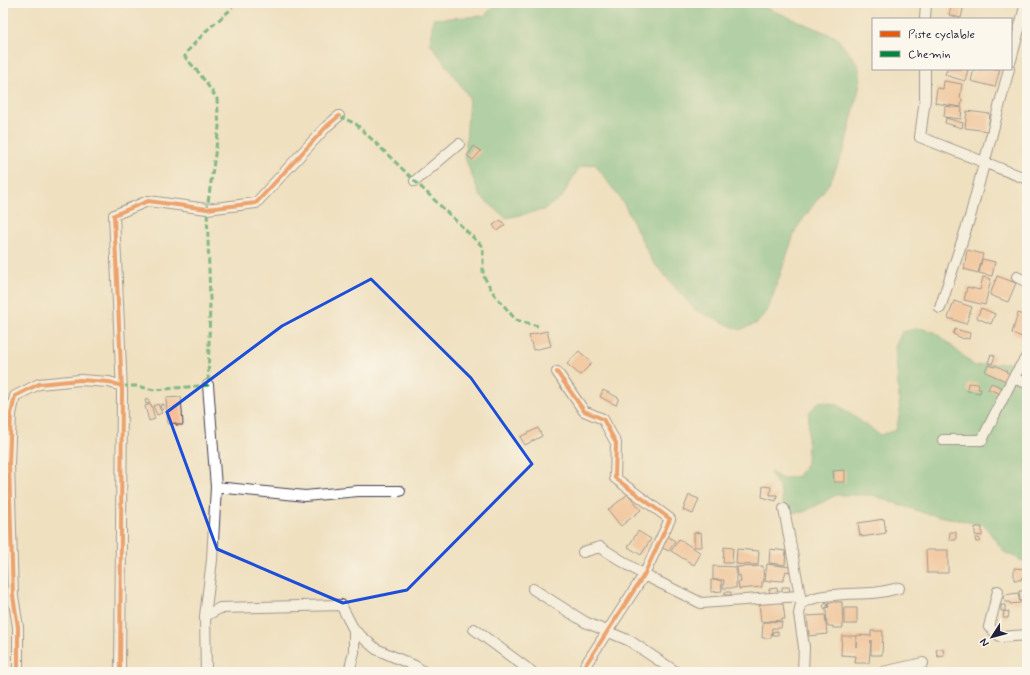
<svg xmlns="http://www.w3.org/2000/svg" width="1030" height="675" font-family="Mynerve,sans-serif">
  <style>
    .forest { fill: #6cbb85; stroke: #476e60 }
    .building { fill: #f6b083 }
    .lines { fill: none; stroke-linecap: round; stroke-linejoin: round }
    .minor-casing { stroke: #413e4f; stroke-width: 12 }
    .minor { stroke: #fff; stroke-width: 10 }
    .quiet { stroke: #00873e; stroke-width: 3; stroke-dasharray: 6 3; stroke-linecap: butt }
    .cycleway-casing { stroke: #fbf7ec; stroke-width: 6 }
    .cycleway { stroke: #e8590c; stroke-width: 4 }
    .marked { fill: none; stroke: #1d4ed8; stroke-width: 3; stroke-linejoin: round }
  </style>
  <rect width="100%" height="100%" fill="#fbf7ec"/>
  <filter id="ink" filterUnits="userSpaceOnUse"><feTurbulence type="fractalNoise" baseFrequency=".025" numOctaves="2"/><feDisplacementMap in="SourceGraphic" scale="8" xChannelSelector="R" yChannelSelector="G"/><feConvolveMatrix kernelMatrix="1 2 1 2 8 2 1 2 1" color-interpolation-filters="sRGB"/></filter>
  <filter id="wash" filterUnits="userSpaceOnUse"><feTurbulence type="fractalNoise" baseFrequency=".012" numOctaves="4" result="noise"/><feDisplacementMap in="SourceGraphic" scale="16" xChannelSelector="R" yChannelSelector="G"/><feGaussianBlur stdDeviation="0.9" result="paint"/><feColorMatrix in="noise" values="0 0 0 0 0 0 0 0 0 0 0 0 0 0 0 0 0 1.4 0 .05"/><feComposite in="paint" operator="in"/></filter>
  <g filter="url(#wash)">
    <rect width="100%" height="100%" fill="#efe0c0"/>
    <path class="forest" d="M 497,3 L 755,3 L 836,37 L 858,64 L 861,80 L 844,150 L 830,182 L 796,229 L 768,310 L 757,323 L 740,330 L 695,310 L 652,261 L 624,204 L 595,164 L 579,167 L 562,197 L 543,210 L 506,218 L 480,196 L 465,158 L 469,97 L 430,43 L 433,19 L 484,16 Z
      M 919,328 L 935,332 L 975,366 C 993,361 1015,369 1027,350 L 1027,563 L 1004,552 L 984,525 L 924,513 L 872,495 L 836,495 L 804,512 L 785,513 L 780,488 L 769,471 L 782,479 L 798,476 L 807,463 L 809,412 L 820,401 L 838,405 L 880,435 L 896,430 L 900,412 L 895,347 L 902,332 Z"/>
    <g id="blocks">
      <path class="building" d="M 955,3 L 964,5 L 961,18 L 949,15 L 951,7 L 954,8 Z
        M 947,69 L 968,69 L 965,81 L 945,75 Z
        M 974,69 L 1000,69 L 995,87 L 971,81 Z
        M 944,81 L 962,84 L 960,98 L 962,99 L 961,107 L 935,103 L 937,88 L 943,89 Z
        M 945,106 L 962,108 L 961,119 L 944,117 Z
        M 967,111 L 990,114 L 988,131 L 965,128 Z
        M 946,118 L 963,123 L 962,128 L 945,123 Z
        M 474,146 L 481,151 L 473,160 L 467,156 Z
        M 501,220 L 505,225 L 497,231 L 493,225 Z
        M 967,250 L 983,254 L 978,273 L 964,269 Z
        M 982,259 L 995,262 L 992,276 L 979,273 Z
        M 997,276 L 1016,283 L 1008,302 L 990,295 Z
        M 983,277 L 991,279 L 985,305 L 964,300 L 967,287 L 980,290 Z
        M 954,301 L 972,307 L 966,324 L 948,318 Z
        M 981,308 L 995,314 L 991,324 L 977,318 Z
        M 1018,313 L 1027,316 L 1027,339 L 1012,333 Z
        M 955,329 L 970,333 L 969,339 L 965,338 L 964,339 L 953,334 Z
        M 547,331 L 551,346 L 533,350 L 529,335 Z
        M 579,351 L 592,363 L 580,375 L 567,364 Z
        M 991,354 L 995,356 L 992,364 L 988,363 Z
        M 988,365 L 994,367 L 995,365 L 1007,371 L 1006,372 L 1011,374 L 1008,382 L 985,372 Z
        M 968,383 L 979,384 L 978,389 L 981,389 L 980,393 L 967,391 Z
        M 991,383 L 1003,388 L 1001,394 L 988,389 Z
        M 603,390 L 619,398 L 616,405 L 600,397 Z
        M 181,397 L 183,425 L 176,425 L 176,423 L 168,424 L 166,398 Z
        M 148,399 L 150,403 L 146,404 L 145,400 Z
        M 151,404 L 155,419 L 149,421 L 145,406 Z
        M 158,404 L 162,413 L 157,415 L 153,406 Z
        M 164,404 L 164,409 L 161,410 L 160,405 Z
        M 538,428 L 542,436 L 525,445 L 520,437 Z
        M 845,470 L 845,482 L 834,482 L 833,471 Z
        M 763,486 L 771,487 L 770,495 L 777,495 L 776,501 L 762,497 Z
        M 628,494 L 641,510 L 621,526 L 608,510 Z
        M 689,495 L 699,499 L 693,514 L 683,510 Z
        M 884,519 L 886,533 L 862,537 L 862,535 L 860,536 L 858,523 Z
        M 975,527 L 982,527 L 982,536 L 975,535 Z
        M 638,531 L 651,539 L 641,555 L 628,547 Z
        M 701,532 L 702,547 L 694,547 L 694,533 Z
        M 950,532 L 956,532 L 956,540 L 949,540 Z
        M 667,536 L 675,541 L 669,551 L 660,547 Z
        M 975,538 L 979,538 L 981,541 L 976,542 Z
        M 679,539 L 701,553 L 694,565 L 671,551 Z
        M 724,547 L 733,548 L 732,563 L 723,563 Z
        M 737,549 L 759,551 L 758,565 L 736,564 Z
        M 770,549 L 786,551 L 785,565 L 769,563 Z
        M 926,550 L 948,550 L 948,573 L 927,573 Z
        M 767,564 L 790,567 L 790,572 L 786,571 L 783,581 L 770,580 L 770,582 L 765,581 Z
        M 713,566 L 736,567 L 736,588 L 723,588 L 724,580 L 713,580 Z
        M 763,566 L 764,582 L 762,582 L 762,587 L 739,589 L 738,582 L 741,582 L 740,575 L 738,576 L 737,567 Z
        M 1014,568 L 1027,569 L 1027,577 L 1022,577 L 1021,580 L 1014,580 Z
        M 711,580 L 721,580 L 722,591 L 711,592 Z
        M 782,587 L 789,587 L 790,592 L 782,593 Z
        M 777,588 L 778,593 L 770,594 L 769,589 Z
        M 1019,591 L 1027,591 L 1027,601 L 1020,601 Z
        M 725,592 L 731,592 L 731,595 L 725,595 Z
        M 1018,593 L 1020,603 L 1010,604 L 1010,602 L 1005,602 L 1004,595 Z
        M 782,600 L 782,604 L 783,604 L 785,619 L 782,619 L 782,620 L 761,622 L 759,602 Z
        M 834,602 L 842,602 L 843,628 L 833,628 L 833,626 L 827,626 L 826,608 L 829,607 L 828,604 Z
        M 826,603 L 828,605 L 825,609 L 823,606 Z
        M 1025,604 L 1027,604 L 1027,611 L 1025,611 Z
        M 1001,605 L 1005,605 L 1005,611 L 1001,611 Z
        M 844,608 L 857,608 L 857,624 L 844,624 Z
        M 1004,611 L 1009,612 L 1008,618 L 1003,618 Z
        M 825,615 L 827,634 L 809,636 L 807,616 Z
        M 770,621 L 782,622 L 781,628 L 772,628 L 771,638 L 762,638 L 763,622 L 770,622 Z
        M 778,631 L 778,635 L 773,635 L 772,632 Z
        M 871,631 L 883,631 L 882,655 L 871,655 L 871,640 L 869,663 L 855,663 L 856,656 L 841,655 L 842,636 L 856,636 L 856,647 L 857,635 L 871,636 Z
        M 943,648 L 944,656 L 938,657 L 936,650 Z"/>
    </g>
  </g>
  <g filter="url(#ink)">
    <use href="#blocks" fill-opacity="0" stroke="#413e4f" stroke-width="1"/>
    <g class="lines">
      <defs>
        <path id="minor" d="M 925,19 L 926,3
          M 1011,60 L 1026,3
          M 925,69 L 925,99 L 920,137 L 1027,179
          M 415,181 L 459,144
          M 1017,277 L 1027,282
          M 940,308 L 970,217 L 1009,69
          M 557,372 L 584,411 L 603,419 L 616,443 L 615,478 L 670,519 L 644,575 L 581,672
          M 1013,378 L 1027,383
          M 943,440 L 982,440 L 1013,378 L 1027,356
          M 216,487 L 305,496 L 358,491 L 400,491
          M 784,509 L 801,601
          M 583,552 L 600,547 L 644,575 L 701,603 L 800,596
          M 533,589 L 585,622 L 630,641 L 676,672
          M 998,591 L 989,627 L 1001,637 L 1027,635
          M 205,616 L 220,608 L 341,605 L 354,630 L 354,652 L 349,672
          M 474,629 L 532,672
          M 354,630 L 376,649 L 415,666 L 424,672
          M 18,672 L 18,627 L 13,596 L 9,464 L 11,414 L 15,396 L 39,384 L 80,380 L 109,382 L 122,386
          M 120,672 L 122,391 L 114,215 L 148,201 L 207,209 L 256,203 L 327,126 L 339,116
          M 206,672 L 205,616 L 212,560 L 216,487 L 208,385
          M 803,672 L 804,647 L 799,614 L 801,604 C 816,593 852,594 871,593 C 880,593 890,590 899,588
          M 883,672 L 923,663"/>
      </defs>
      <use href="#minor" class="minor-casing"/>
      <use href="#minor" class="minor"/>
      <path class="quiet" d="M 339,116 L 356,124 L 483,247 L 483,275 L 494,294 L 516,320 L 538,326
        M 122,386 L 136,386 L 155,390 L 208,385 L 210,300 L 207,209 L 219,127 L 217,99 L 200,74 L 185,57 L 185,54 L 206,31 L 229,11 L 235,3"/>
      <defs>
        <path id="cycleway" d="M 557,372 L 584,411 L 603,419 L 616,443 L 615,478 L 670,519 L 644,575 L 581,672
          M 18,672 L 18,627 L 13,596 L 9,464 L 11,414 L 15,396 L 39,384 L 80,380 L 109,382 L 122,386
          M 120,672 L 122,391 L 114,215 L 148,201 L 207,209 L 256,203 L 327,126 L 339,116"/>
      </defs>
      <use href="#cycleway" class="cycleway-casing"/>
      <use href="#cycleway" class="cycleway"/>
    </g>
  </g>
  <path d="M0 0H1030V675H0ZM 371,279 L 471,378 L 532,464 L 407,590 L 343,603 L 217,549 L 167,412 L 282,326 Z" fill="#efe0c0" fill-opacity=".55" fill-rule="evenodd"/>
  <path class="marked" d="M 371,279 L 471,378 L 532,464 L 407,590 L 343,603 L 217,549 L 167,412 L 282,326 Z"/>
  <rect width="1030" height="675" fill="none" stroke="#fbf7ec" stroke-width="16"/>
  <rect x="872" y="18" width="140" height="52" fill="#fbf7ec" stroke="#a4a2a5"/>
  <rect x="880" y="31" width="20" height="6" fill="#e8590c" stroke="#a4a2a5"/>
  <text x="908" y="38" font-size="12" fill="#22223b">Piste cyclable</text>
  <rect x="880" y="51" width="20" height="6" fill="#00873e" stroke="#a4a2a5"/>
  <text x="908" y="58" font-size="12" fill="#22223b">Chemin</text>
  <g transform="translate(992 637) rotate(234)" stroke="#fbf7ec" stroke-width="3" paint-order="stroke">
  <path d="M0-3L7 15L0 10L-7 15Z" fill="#22223b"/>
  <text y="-6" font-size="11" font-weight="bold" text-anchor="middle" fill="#22223b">N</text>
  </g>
</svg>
